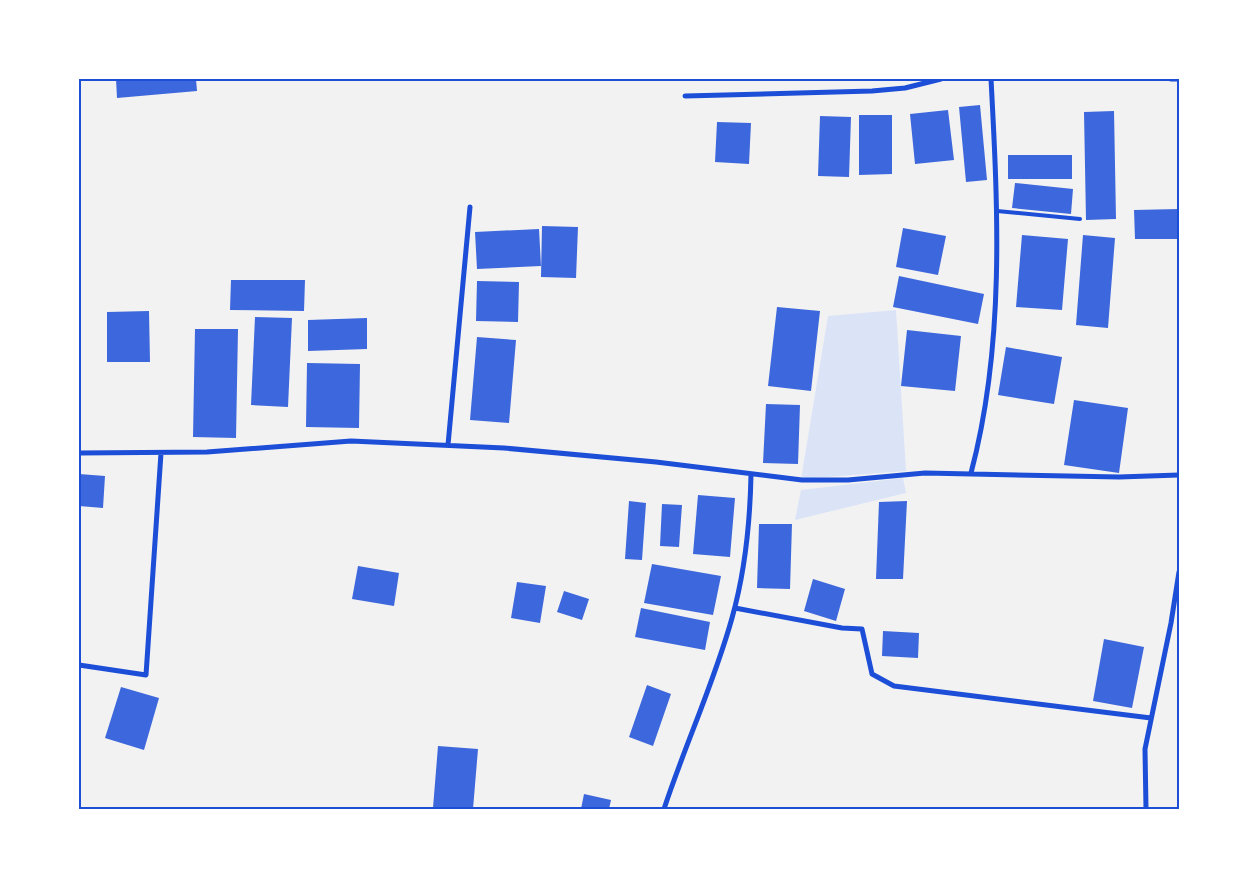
<svg xmlns="http://www.w3.org/2000/svg" width="1258" height="888" font-family="'Work Sans',sans-serif">
  <style>
    .green { fill: #dbe4f7 }
    .building { fill: #3d67dc }
    .lines { fill: none; stroke-linecap: round; stroke-linejoin: round }
    .service { stroke: #1d4ed8; stroke-width: 4 }
    .minor { stroke: #1d4ed8; stroke-width: 5 }
    .neatline { fill: none; stroke: #1d4ed8; stroke-width: 2 }
  </style>
  <rect width="100%" height="100%" fill="#f2f2f2"/>
  <path class="green" d="M 896,310 L 906,471 L 801,479 L 828,316 Z
    M 903,478 L 906,493 L 795,520 L 801,490 Z"/>
  <path class="building" d="M 116,79 L 196,79 L 197,91 L 117,98 Z
    M 980,105 L 987,180 L 966,182 L 959,107 Z
    M 948,110 L 954,160 L 915,164 L 910,114 Z
    M 1114,111 L 1116,219 L 1086,220 L 1084,112 Z
    M 859,115 L 892,115 L 892,174 L 859,175 Z
    M 820,116 L 851,117 L 849,177 L 818,176 Z
    M 717,122 L 751,123 L 749,164 L 715,162 Z
    M 1008,155 L 1072,155 L 1072,179 L 1008,179 Z
    M 1015,183 L 1073,189 L 1071,214 L 1012,208 Z
    M 1179,209 L 1179,239 L 1135,239 L 1134,210 Z
    M 542,226 L 578,227 L 576,278 L 541,277 Z
    M 903,228 L 946,236 L 938,275 L 896,267 Z
    M 539,229 L 541,266 L 477,269 L 475,232 Z
    M 1022,235 L 1068,239 L 1062,310 L 1016,307 Z
    M 1083,235 L 1115,238 L 1108,328 L 1076,325 Z
    M 899,276 L 984,294 L 978,324 L 893,307 Z
    M 231,280 L 305,280 L 304,311 L 230,310 Z
    M 477,281 L 519,282 L 518,322 L 476,321 Z
    M 777,307 L 820,311 L 811,391 L 768,386 Z
    M 149,311 L 150,362 L 107,362 L 107,312 Z
    M 255,317 L 292,318 L 288,407 L 251,405 Z
    M 367,318 L 367,349 L 308,351 L 308,320 Z
    M 195,329 L 238,329 L 236,438 L 193,437 Z
    M 907,330 L 961,336 L 955,391 L 901,386 Z
    M 477,337 L 516,340 L 509,423 L 470,420 Z
    M 1006,347 L 1062,357 L 1054,404 L 998,395 Z
    M 307,363 L 360,364 L 359,428 L 306,427 Z
    M 1074,400 L 1128,408 L 1119,473 L 1064,465 Z
    M 766,404 L 800,405 L 798,464 L 763,463 Z
    M 79,474 L 105,476 L 103,508 L 79,506 Z
    M 698,495 L 735,498 L 730,557 L 693,554 Z
    M 629,501 L 646,503 L 642,560 L 625,559 Z
    M 907,501 L 903,579 L 876,579 L 879,502 Z
    M 662,504 L 682,505 L 679,547 L 660,546 Z
    M 759,524 L 792,524 L 790,589 L 757,588 Z
    M 652,564 L 721,576 L 713,615 L 644,603 Z
    M 358,566 L 399,573 L 394,606 L 352,599 Z
    M 813,579 L 845,589 L 836,621 L 804,611 Z
    M 517,582 L 546,586 L 540,623 L 511,618 Z
    M 564,591 L 589,599 L 582,620 L 557,612 Z
    M 641,608 L 710,622 L 705,650 L 635,637 Z
    M 883,631 L 919,633 L 918,658 L 882,656 Z
    M 1104,639 L 1144,647 L 1132,708 L 1093,701 Z
    M 647,685 L 671,694 L 653,746 L 629,737 Z
    M 121,687 L 159,698 L 144,750 L 105,738 Z
    M 438,746 L 478,749 L 473,809 L 433,808 Z
    M 584,794 L 611,800 L 609,809 L 581,809 Z"/>
  <g class="lines">
    <path class="service" d="M 997,211 L 1080,219"/>
    <path class="minor" d="M 1171,79 L 1179,79
      M 685,96 L 872,91 L 905,88 L 941,79
      M 448,445 L 470,207
      M 79,453 L 207,452 L 351,441 L 504,448 L 656,462 L 802,480 L 848,480 L 925,473 L 1119,477 L 1179,475
      M 971,473 C 1005,345 998,209 991,79
      M 735,608 L 842,628 L 862,629 L 872,674 L 894,686 L 1151,718
      M 79,665 L 146,675 L 161,453
      M 664,809 C 685,745 714,683 732,618 C 745,572 750,523 751,475
      M 1146,809 L 1145,749 L 1171,623 L 1179,572"/>
  </g>
  <rect width="1258" height="888" fill="none" stroke="#ffffff" stroke-width="160"/>
  <rect x="80" y="80" width="1098" height="728" class="neatline"/>
</svg>
